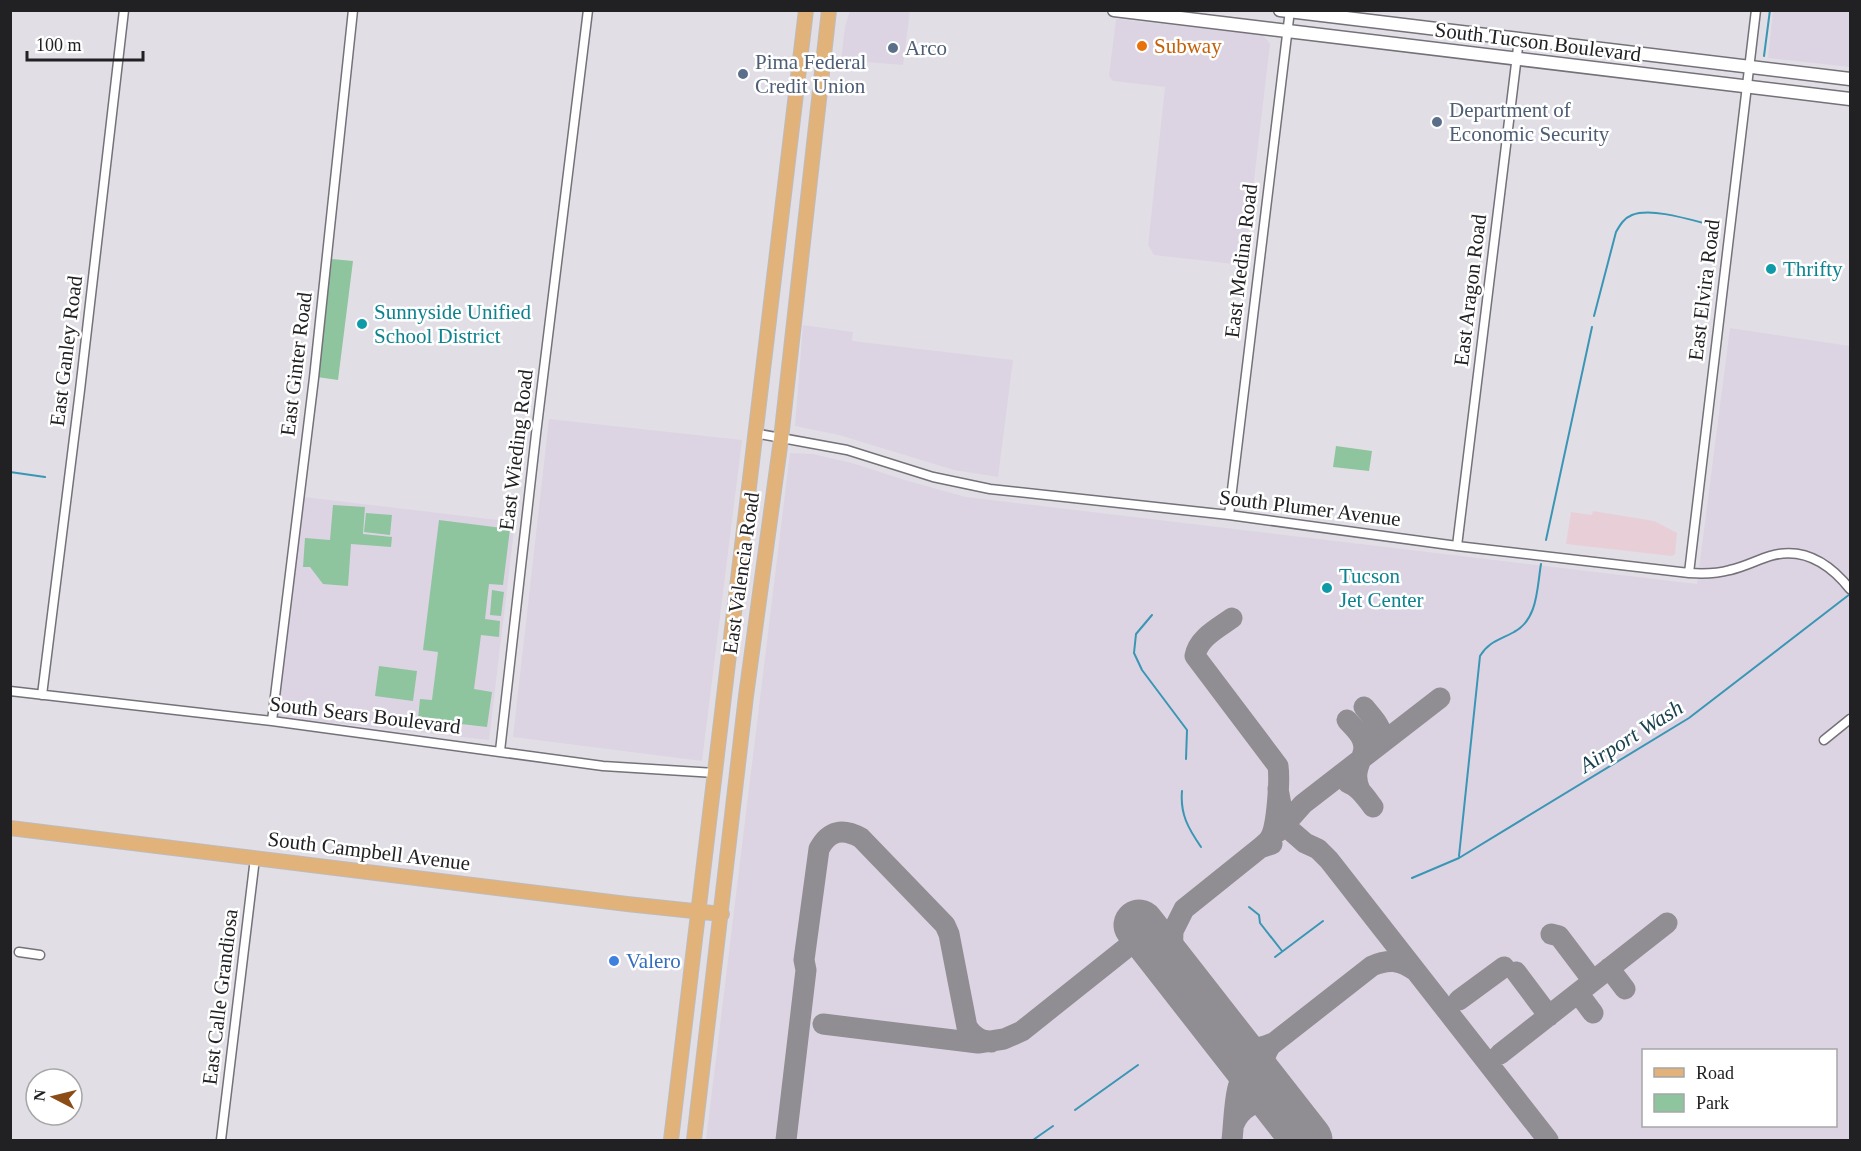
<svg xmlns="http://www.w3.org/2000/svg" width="1861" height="1151" font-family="Georgia,serif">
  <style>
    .built { fill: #dcd4e3; fill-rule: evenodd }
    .industrial { fill: #e8cfd7 }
    .green { fill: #8ec59f }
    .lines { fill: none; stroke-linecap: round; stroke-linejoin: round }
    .stream { stroke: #3a96b4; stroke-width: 2 }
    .taxiway { stroke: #908d93; stroke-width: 21 }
    .runway { stroke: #908d93; stroke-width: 51 }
    .minor-casing { stroke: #757178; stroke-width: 11 }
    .secondary-casing { stroke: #757178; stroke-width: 15 }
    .primary-casing { stroke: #bcbcbd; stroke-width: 16 }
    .minor { stroke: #fff; stroke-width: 8 }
    .secondary { stroke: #fff; stroke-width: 12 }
    .primary { stroke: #e1b27a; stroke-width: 14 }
    .food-dot { fill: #e8710a; stroke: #fff; stroke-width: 2 }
    .service-dot { fill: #5c6f8a; stroke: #fff; stroke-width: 2 }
    .culture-dot { fill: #0f9aa8; stroke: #fff; stroke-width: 2 }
    .shop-dot { fill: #3f7fe0; stroke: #fff; stroke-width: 2 }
    .labels { text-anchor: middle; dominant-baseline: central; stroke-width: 5; stroke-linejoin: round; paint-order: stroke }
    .street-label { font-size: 21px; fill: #212023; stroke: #fff }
    .food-label { font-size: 21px; fill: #c56008; stroke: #fff; text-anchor: start }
    .service-label { font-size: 21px; fill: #4e5e75; stroke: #fff; text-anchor: start }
    .culture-label { font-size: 21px; fill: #0d838f; stroke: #fff; text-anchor: start }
    .shop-label { font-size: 21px; fill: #366cbe; stroke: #fff; text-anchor: start }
    .water-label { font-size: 22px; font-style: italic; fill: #173f4d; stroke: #fff }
  </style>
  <rect width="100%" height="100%" fill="#e2dee6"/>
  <path class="built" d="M 850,10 L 910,11 L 903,65 L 841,60 L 845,27 Z
    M 1773,11 L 1850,11 L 1850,67 L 1768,58 Z
    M 1116,19 L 1263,35 L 1270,44 L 1245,257 L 1234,264 L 1154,255 L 1148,245 L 1165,87 L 1113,81 L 1109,76 Z
    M 803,325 L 853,332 L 852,341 L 1013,360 L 998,477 L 954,470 L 839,435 L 795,426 Z
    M 1730,328 L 1850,346 L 1850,1140 L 706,1140 L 790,453 L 813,454 L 852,463 L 908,481 L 966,497 L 1697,584 ZM 1644,1050 L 1836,1050 L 1836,1126 L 1644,1126 Z
    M 549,419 L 742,440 L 702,761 L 513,737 Z
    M 304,497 L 515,522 L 489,740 L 277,717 Z"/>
  <path class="industrial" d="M 1593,511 L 1654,521 L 1677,533 L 1675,554 L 1672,556 L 1566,544 L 1571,512 L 1592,515 Z"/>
  <path class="green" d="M 332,259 L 353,261 L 338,380 L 317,377 Z
    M 1336,446 L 1372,451 L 1369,471 L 1333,467 Z
    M 333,505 L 365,507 L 363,534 L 392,537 L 391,547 L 351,544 L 348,586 L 323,584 L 310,567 L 303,567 L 305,538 L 330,540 Z
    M 366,513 L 392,515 L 390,535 L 364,532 Z
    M 439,520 L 510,529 L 503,585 L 489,584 L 485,619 L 500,621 L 499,637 L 481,635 L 474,689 L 492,692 L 487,727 L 418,719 L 420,699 L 432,700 L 438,652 L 423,650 Z
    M 492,590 L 504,592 L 501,616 L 490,615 Z
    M 379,666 L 417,671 L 413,701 L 375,696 Z"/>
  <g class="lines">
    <path class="stream" d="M 1764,56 L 1770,10
      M 1594,316 L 1616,232 C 1620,225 1624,218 1632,215 C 1653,207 1694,221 1715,226
      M 10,472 L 45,477
      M 1546,540 L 1592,327
      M 1152,615 L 1136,634 L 1134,653 L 1142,670 L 1187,730 L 1186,759
      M 1182,791 C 1180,814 1188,828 1201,847
      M 1459,856 L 1480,656 C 1489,641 1500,640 1514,632 C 1538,620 1537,587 1541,564
      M 1412,878 L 1459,858 L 1689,718 L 1850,594
      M 1249,907 L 1259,915 L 1260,923 L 1282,951
      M 1275,957 L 1323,921
      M 1075,1110 L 1138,1065
      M 1033,1140 L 1053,1126"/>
    <path class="taxiway" d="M 1232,618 C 1218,628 1198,638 1195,656 L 1278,766 C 1280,780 1277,827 1270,838 C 1268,842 1263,845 1260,848
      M 1364,707 C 1374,719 1388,731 1377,746
      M 1347,720 C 1352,726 1359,732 1362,739 C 1370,757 1349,766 1360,790
      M 1348,783 C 1359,786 1366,798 1373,807
      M 1278,789 L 1283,815 L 1290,830 L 1305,843 L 1318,849 L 1329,860 L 1548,1140
      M 1279,831 L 1303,804 L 1440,698
      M 1551,934 L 1559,936 L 1593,981
      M 1172,967 L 1173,931 L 1184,909 L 1260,848 L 1272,844
      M 1609,968 L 1625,989
      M 1516,972 L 1549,1016
      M 1578,993 L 1593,1013
      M 1459,1000 L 1504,967
      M 823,1024 L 978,1043 L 1004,1039 L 1022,1031 L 1145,933
      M 1229,1041 C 1244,1048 1257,1051 1273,1043
      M 1500,1054 L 1667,923
      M 1268,1090 C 1263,1074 1260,1060 1271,1045
      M 1234,1124 C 1240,1110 1255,1098 1272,1104 C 1276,1105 1281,1110 1285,1112
      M 786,1140 L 806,970 L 804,960 L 819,849 C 829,830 843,828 861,838 L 945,925 L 949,934 L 967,1027 C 974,1037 980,1040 991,1042
      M 1232,1140 C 1235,1115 1233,1079 1252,1060 L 1372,966 C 1388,959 1400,960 1414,970"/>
    <path class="runway" d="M 1139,925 L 1307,1140"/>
    <defs>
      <path id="minor" d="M 754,433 L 847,450 L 933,477 L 990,489 L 1229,515 L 1457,546 L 1689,573 C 1703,574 1716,574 1730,570 C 1744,567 1757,560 1770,556 C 1804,546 1830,564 1850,589
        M 1229,515 L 1290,10
        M 1457,546 L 1519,39
        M 1689,573 L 1756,10
        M 10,691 L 272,721 L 603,766 L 715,773
        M 42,695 L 80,390 L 124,10
        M 272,721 L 314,378 L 353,10
        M 1824,740 L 1850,719
        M 500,751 L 536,434 L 588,10
        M 19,952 L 40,955
        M 221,1140 L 255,858"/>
      <path id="secondary" d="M 1114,10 L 1850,99
        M 1280,10 L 1850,79"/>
      <path id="primary" d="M 10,828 L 627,904 L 722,914
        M 671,1140 L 806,10
        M 694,1140 L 746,696 L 781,439 L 829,10"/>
    </defs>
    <use href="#minor" class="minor-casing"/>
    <use href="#secondary" class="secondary-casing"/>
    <use href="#primary" class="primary-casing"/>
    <use href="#minor" class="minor"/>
    <use href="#secondary" class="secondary"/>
    <use href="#primary" class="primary"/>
  </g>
  <circle class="food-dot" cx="1142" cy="46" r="6"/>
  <g class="service-dot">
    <circle cx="893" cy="48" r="6"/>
    <circle cx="743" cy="74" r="6"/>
    <circle cx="1437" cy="122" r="6"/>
  </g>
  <g class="culture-dot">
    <circle cx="1771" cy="269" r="6"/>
    <circle cx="362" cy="324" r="6"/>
    <circle cx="1327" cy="588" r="6"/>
  </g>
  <circle class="shop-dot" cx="614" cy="961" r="6"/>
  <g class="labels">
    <g class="street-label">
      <text transform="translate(1538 42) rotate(7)">South Tucson Boulevard</text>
      <text transform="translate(1241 261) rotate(-83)">East Medina Road</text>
      <text transform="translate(1470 290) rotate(-83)">East Aragon Road</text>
      <text transform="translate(1704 290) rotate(-83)">East Elvira Road</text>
      <text transform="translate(66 351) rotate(-83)">East Ganley Road</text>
      <text transform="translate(296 364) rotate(-83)">East Ginter Road</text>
      <text transform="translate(516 450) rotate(-83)">East Wieding Road</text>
      <text transform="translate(1310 508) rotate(7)">South Plumer Avenue</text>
      <text transform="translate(741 573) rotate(-82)">East Valencia Road</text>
      <text transform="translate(365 715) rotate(7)">South Sears Boulevard</text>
      <text transform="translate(369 851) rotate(7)">South Campbell Avenue</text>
      <text transform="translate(220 997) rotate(-83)">East Calle Grandiosa</text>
    </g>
    <g class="food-label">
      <text x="1154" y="46">Subway</text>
    </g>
    <g class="service-label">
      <text x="905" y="48">Arco</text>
      <text x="755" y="62">Pima Federal<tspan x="755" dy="24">Credit Union</tspan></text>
      <text x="1449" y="110">Department of<tspan x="1449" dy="24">Economic Security</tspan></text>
    </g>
    <g class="culture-label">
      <text x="1783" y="269">Thrifty</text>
      <text x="374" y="312">Sunnyside Unified<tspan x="374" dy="24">School District</tspan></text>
      <text x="1339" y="576">Tucson<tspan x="1339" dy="24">Jet Center</tspan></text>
    </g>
    <g class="shop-label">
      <text x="626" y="961">Valero</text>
    </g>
    <g class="water-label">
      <text transform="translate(1631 736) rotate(-32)">Airport Wash</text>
    </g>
  </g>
  <rect width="1861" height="1151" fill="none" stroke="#212023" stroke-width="24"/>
  <rect x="1642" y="1049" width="195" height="78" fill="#ffffff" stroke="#a6a6a7" stroke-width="1.5"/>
  <rect x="1654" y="1068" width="30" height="9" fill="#e1b27a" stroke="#a6a6a7" stroke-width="1.5"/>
  <text x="1696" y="1079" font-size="18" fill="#212023">Road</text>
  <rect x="1654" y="1094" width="30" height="18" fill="#8ec59f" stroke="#a6a6a7" stroke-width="1.5"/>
  <text x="1696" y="1109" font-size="18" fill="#212023">Park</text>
  <g transform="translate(54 1097) rotate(277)"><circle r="28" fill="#ffffff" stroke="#a6a6a7" stroke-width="1.5"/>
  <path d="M0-4.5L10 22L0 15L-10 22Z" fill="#8c4c15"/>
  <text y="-9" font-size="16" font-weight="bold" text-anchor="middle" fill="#212023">N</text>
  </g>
  <path d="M27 51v9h116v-9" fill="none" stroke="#212023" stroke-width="3"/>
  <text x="36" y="51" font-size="18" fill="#212023" stroke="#ffffff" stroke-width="4.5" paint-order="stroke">100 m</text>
</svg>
